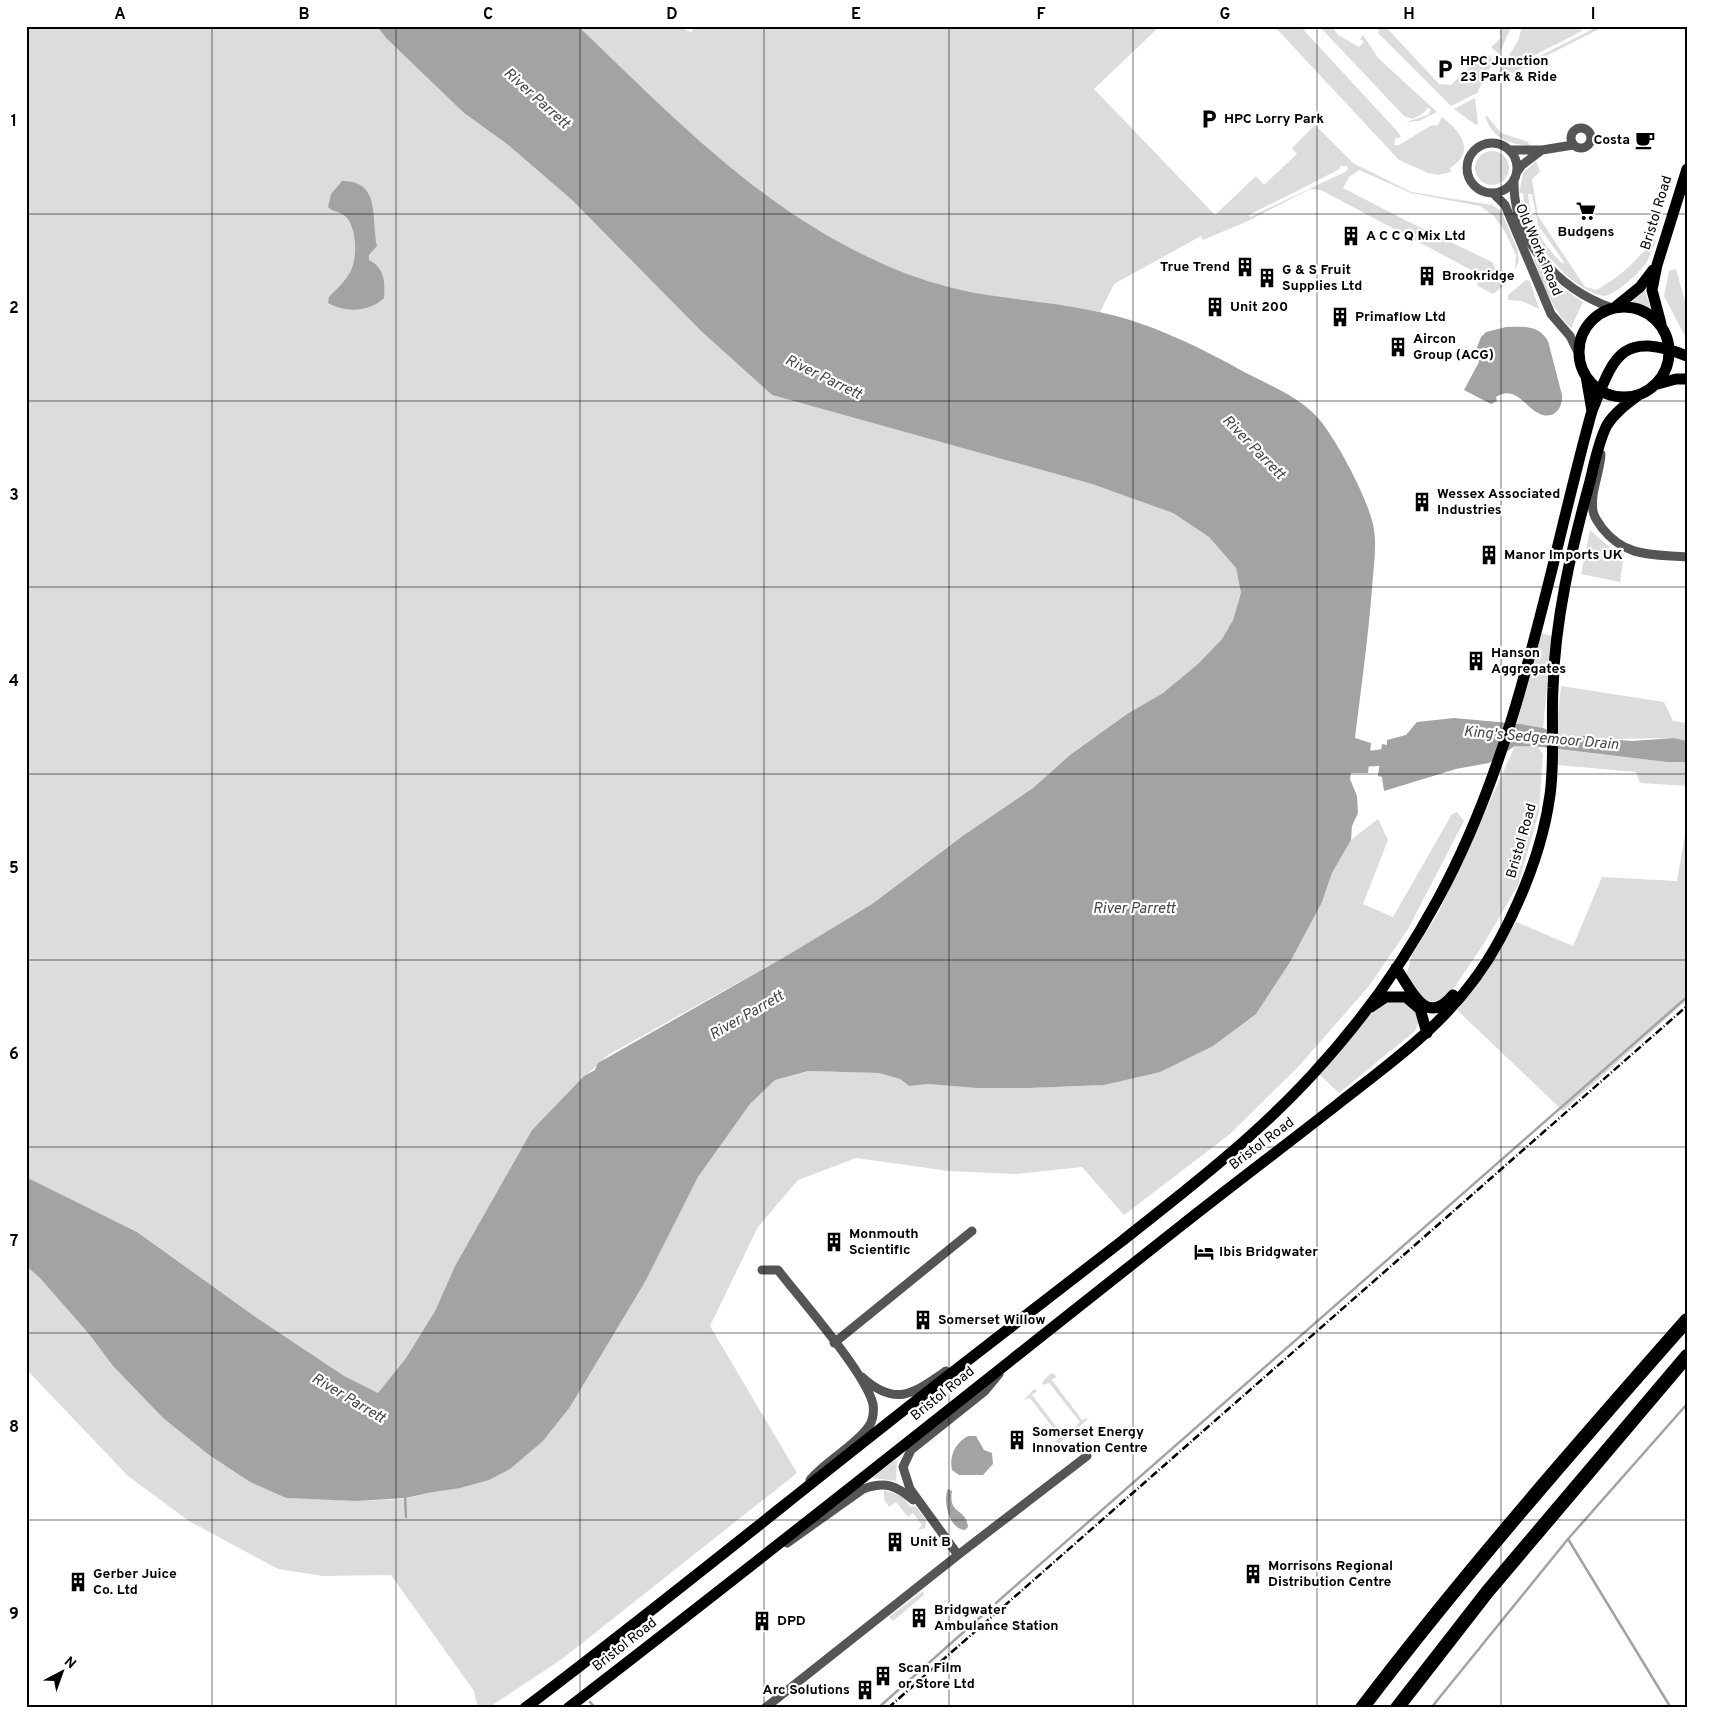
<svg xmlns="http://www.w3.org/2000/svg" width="1713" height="1734" font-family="Overpass,sans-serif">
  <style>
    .green { fill: #dcdcdc; fill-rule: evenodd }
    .water { fill: #a3a3a3 }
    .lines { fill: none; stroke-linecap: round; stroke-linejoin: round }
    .stream { stroke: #a3a3a3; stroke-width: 2.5 }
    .river { stroke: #a3a3a3; stroke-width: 16 }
    .minor { stroke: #555; stroke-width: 9 }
    .major { stroke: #000; stroke-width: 11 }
    .highway { stroke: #000; stroke-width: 14 }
    .rail { stroke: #000; stroke-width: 2.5; stroke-dasharray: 8 2.5 1 2.5; stroke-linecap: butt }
    .grid { fill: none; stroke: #000; stroke-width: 1; stroke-opacity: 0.55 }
    .labels { text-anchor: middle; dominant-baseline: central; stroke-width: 4.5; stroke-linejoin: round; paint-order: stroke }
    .poi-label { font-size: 14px; font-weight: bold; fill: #000; stroke: #fff; text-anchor: start }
    .street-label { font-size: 14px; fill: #000; stroke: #fff }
    .water-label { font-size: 15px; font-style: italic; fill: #444; stroke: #fff }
    .neatline { fill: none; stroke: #000; stroke-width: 2 }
    .grid-label { font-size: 16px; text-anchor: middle; font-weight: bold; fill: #000 }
  </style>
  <rect width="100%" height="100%" fill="#fff"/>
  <path class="green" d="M 26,26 L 377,26 L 386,38 L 464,113 L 507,144 L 572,200 L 701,331 L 772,395 L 1092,484 L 1173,513 L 1209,537 L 1236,568 L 1241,593 L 1233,620 L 1222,639 L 1199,663 L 1163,693 L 1127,714 L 1070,755 L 1033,788 L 964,835 L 872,904 L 793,952 L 608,1055 C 599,1063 594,1070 584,1076 L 532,1130 L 455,1266 L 435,1311 L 406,1358 L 378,1393 L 344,1377 L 257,1318 L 137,1232 L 26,1177 Z
    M 578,26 L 677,26 L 691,32 L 697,26 L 1160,26 L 1094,89 L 1215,215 L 1256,176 L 1264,185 L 1297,154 L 1292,148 L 1315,125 L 1353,163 L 1411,192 L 1492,205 L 1501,211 L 1518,251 L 1519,261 L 1515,270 L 1516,255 L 1504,230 L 1493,215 L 1480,206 L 1411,193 L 1359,170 L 1349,177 L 1343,188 L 1409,222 L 1492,262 L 1504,285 L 1493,294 L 1478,286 L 1475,272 L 1321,190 L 1310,189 L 1248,221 L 1203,240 L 1201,236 L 1114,284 L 1100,312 C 1047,303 992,299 940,285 C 791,242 686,130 578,26 ZM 1341,166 L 1347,166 L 1348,169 L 1345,172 L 1250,217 L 1249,215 L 1338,170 Z
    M 1274,26 L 1300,26 L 1397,131 L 1401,137 L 1395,139 L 1394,145 L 1399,145 L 1432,125 L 1437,126 L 1442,117 C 1460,131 1477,151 1450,168 L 1451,172 L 1438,175 L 1428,173 L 1399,160 Z
    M 1319,26 L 1336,26 L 1334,29 L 1338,35 L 1359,47 L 1364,42 L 1360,39 L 1363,35 L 1378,58 L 1437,112 L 1419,121 L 1406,122 L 1428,115 L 1431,109 L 1427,108 L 1425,112 L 1413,119 L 1404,116 Z
    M 1375,26 L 1385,26 L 1439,84 L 1451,85 L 1484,53 L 1491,57 L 1492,64 L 1477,93 L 1451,106 L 1378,33 L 1379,31 Z
    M 1504,26 L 1512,26 L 1499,54 L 1491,47 L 1502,37 L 1499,32 Z
    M 1522,26 L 1577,26 L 1582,31 L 1529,58 L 1530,61 L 1595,28 L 1594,26 L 1605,26 L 1491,84 L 1518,41 Z
    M 1475,98 L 1478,124 L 1476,125 L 1454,109 Z
    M 1485,116 L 1487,116 L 1501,133 L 1528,142 L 1530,146 C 1508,144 1492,138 1485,116 Z
    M1475 168a17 17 0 1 1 34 0a17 17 0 1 1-34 0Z
    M 1536,161 L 1540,172 L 1532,179 L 1538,216 L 1585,287 L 1597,290 C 1624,273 1635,263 1654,239 L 1656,241 L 1647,262 L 1635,276 L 1619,289 L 1606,296 C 1576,294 1539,250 1529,224 C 1525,214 1524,203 1523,193 L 1519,193 L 1523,173 ZM 1528,194 L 1532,194 L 1538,225 L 1564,262 L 1563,264 C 1542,245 1530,222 1528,194 Z
    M 1533,257 L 1561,287 L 1583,302 L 1571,328 C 1551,308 1543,284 1533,257 Z
    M 1676,269 L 1687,308 L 1687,340 L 1664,296 L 1669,271 Z
    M 1526,280 L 1530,281 L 1539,309 L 1522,301 L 1508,300 L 1508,295 Z
    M 1645,290 L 1651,309 L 1631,302 Z
    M 1590,530 L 1614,551 L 1624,554 L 1620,582 L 1581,574 Z
    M 1540,633 L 1552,636 L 1543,728 L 1517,724 Z
    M 1561,686 L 1664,702 L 1673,721 L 1687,723 L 1687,741 L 1674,738 L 1606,739 L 1591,736 L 1564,736 L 1556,733 Z
    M 1515,746 L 1538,747 L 1543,754 L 1539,812 L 1518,885 L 1483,945 L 1447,998 L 1439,1002 L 1425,1001 L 1406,976 L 1412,955 L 1438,913 L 1456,876 Z
    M 1555,749 L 1667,762 L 1687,762 L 1687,786 L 1640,783 L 1636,772 L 1557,765 Z
    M 1457,812 L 1464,821 L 1408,929 L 1369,986 L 1298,1067 L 1230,1134 L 1124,1215 L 1082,1167 L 1015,1174 L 949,1171 L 856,1158 L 798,1180 L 758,1227 L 710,1326 L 797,1473 L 562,1659 L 488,1708 L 478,1708 L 474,1691 L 391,1575 L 323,1576 L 278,1569 L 189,1521 L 128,1476 L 26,1369 L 26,1266 L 39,1277 L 89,1334 L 113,1366 L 163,1418 L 209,1455 L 250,1482 L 286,1498 L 356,1501 L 405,1499 L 433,1492 L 543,1441 L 570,1407 L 645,1282 L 698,1177 L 750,1104 L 775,1080 L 808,1071 L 879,1073 L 900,1079 L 909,1086 L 928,1084 L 976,1088 L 1028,1088 L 1104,1085 L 1322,902 L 1332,873 L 1351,840 L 1378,819 L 1388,840 L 1363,904 L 1393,917 L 1452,814 Z
    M 1687,823 L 1687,1000 L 1563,1111 L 1457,1010 L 1516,922 L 1573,946 L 1602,877 L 1677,881 Z
    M 1396,998 C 1409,1003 1413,1007 1419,1020 L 1415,1031 L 1339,1093 L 1319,1074 L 1372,1012 Z
    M 1051,1373 L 1057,1376 L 1052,1380 L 1082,1420 L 1089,1418 L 1079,1427 L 1075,1427 L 1080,1422 L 1049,1383 L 1042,1385 L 1043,1381 Z
    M 1036,1389 L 1037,1391 L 1032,1395 L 1063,1435 L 1069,1432 L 1068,1436 L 1059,1443 L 1055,1442 L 1060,1437 L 1030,1398 L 1024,1400 L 1033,1390 Z
    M 897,1459 L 896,1481 L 873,1478 L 873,1476 Z
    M 884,1490 L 901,1496 L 911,1507 L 915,1506 L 926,1520 L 925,1528 L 918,1530 L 922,1525 L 913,1513 L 908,1517 L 896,1502 L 889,1507 L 884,1499 Z
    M 923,1591 L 924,1595 L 893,1621 L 889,1617 Z"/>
  <path class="water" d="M 377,26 L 578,26 C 672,116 762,211 883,264 C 912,277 944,287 975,293 C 1016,300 1058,303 1099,312 C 1152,323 1201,348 1248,374 C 1272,386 1300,398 1318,418 C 1336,438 1371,504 1374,530 C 1377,549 1373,570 1372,589 C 1368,639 1361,689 1355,738 L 1371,743 L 1368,773 L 1351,773 L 1350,779 L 1357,796 L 1358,813 L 1352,826 L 1351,840 L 1332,873 L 1322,902 L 1290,962 L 1256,1014 L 1213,1046 L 1160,1072 L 1104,1085 L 1028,1088 L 976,1088 L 928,1084 L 909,1086 L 900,1079 L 879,1073 L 808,1071 L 775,1080 L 750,1104 L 698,1177 L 645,1282 L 570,1407 L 543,1441 L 510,1469 L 489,1480 L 460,1488 L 433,1492 L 406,1498 L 356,1501 L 286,1498 L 250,1482 L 209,1455 L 163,1418 L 113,1366 L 89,1334 L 39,1277 L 26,1266 L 26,1177 L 137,1232 L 257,1318 L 344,1376 L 378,1393 L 406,1358 L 435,1311 L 455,1266 L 532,1130 L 584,1076 L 595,1070 L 598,1063 L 793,952 L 872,904 L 964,835 L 1033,788 L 1070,755 L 1127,714 L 1163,693 L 1199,663 L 1222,639 L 1233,620 L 1241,593 L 1236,568 L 1209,537 L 1173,513 L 1092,484 L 772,395 L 701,331 L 572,200 L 507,144 L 464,113 L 386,38 Z
    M 342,181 C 381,181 371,217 377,246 L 369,255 L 369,260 C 385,268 385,282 384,298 C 369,312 346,313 328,303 L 329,297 C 337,289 350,277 353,265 C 357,252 356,225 345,216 C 340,211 332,212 328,207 L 331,194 Z
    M 1506,327 C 1524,327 1538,324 1548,341 L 1562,395 C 1563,407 1555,420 1540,414 C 1525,408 1516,384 1496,397 L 1497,401 L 1491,404 L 1464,390 L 1479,362 L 1477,347 L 1481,337 L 1486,332 Z
    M 1454,718 L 1520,724 L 1543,728 L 1563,736 L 1591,736 L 1606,739 L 1632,741 L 1674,738 L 1687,741 L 1687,762 L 1667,762 L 1541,747 L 1515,746 L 1489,763 L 1456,769 L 1384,791 L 1382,777 L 1378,776 L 1382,744 L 1387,745 L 1387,740 L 1406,735 L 1417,722 Z
    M 968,1436 L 976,1436 L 984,1450 L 992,1453 L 993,1464 L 983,1475 L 959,1475 L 952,1470 C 949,1456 955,1443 968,1436 Z
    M 948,1489 L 952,1491 C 948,1516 966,1507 968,1527 L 965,1530 C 950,1530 942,1501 948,1489 Z"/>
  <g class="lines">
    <path class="stream" d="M 405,1496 L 406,1517
      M 1568,1539 L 1671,1708
      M 996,1603 L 1687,997
      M 590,1702 L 595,1708
      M 878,1708 L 985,1613
      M 1431,1708 L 1568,1539 L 1687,1404"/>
    <path class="river" d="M 1349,752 C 1364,763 1383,758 1399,752"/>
    <path class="minor" d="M1571 138a10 10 0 1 1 20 0a10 10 0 1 1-20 0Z
      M1467 168a25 25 0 1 1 50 0a25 25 0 1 1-50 0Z
      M 1509,150 L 1542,150 L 1573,145
      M 1517,172 L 1522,165 L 1542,150
      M 1514,179 C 1512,240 1558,289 1612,308
      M 1493,193 L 1505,205 L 1551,314 L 1570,336 L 1579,354
      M 1601,454 C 1600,473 1590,492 1593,511 C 1594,518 1599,523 1602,528 C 1626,558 1652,554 1687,557
      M 762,1270 L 778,1270 C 801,1300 865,1372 873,1404 C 874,1412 873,1420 869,1426 C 857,1445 825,1461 810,1480
      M 834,1343 L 972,1231
      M 862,1377 C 896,1408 914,1393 946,1371
      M 787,1543 L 863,1489 C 885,1481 896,1485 913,1500
      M 958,1555 L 1087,1456
      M 765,1708 L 958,1555 L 910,1489 L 903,1467 L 911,1450 L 985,1391 L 999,1374"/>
    <path class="major" d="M1579 352a45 45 0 1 1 90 0a45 45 0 1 1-90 0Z
      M 1614,308 L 1640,287 L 1653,270
      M 1661,324 L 1652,290 L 1657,265 L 1687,169
      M 1654,385 L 1676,379 L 1687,379
      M 1592,411 C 1614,357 1620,330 1687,356
      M 1396,968 C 1411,988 1425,1029 1453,995
      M 1371,1007 L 1386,997 L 1406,997 L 1420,1009 L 1427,1033
      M 525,1708 C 664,1603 799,1492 936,1385 C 998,1337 1060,1289 1122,1241 C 1188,1189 1255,1137 1312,1075 C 1361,1022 1404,962 1438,899 C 1519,750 1546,580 1590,418 L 1592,411 L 1586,376
      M 568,1708 C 775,1549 978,1386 1182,1225 C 1234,1184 1287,1144 1338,1104 C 1403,1053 1460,1014 1500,939 C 1524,894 1543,846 1550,795 C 1555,759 1551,724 1553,688 C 1555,619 1571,551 1589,485 C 1594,466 1598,442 1607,425 C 1615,412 1628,403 1640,394"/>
    <path class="highway" d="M 1362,1708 C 1464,1574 1576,1446 1687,1320
      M 1397,1708 L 1488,1591 L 1687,1356"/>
    <path class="rail" d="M 888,1708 L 1687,1006"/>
  </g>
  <path class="grid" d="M 212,26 L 212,1708M 396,26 L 396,1708M 580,26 L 580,1708M 764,26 L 764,1708M 949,26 L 949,1708M 1133,26 L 1133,1708M 1317,26 L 1317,1708M 1501,26 L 1501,1708M 26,214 L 1687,214M 26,401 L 1687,401M 26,587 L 1687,587M 26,774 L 1687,774M 26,960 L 1687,960M 26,1147 L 1687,1147M 26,1333 L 1687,1333M 26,1520 L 1687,1520"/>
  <defs>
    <symbol id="parking-bare" viewBox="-9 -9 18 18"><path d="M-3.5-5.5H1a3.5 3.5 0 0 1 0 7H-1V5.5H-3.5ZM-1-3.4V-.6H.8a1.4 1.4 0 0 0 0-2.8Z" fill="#000" stroke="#fff" stroke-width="2.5" paint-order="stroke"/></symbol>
    <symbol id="cafe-bare" viewBox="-9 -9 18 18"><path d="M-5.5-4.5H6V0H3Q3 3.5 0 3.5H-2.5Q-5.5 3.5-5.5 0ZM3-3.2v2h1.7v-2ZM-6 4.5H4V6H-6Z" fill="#000" stroke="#fff" stroke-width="2.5" paint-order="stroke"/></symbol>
    <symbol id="supermarket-bare" viewBox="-9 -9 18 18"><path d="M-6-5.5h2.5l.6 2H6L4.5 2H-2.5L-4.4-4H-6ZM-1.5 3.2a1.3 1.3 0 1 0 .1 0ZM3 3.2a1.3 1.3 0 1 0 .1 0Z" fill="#000" stroke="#fff" stroke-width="2.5" paint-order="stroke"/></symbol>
    <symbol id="building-bare" viewBox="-9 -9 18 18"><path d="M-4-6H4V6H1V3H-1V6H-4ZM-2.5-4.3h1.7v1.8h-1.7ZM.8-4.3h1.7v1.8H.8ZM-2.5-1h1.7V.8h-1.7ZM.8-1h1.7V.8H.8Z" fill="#000" stroke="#fff" stroke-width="2.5" paint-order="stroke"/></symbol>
    <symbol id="hotel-bare" viewBox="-9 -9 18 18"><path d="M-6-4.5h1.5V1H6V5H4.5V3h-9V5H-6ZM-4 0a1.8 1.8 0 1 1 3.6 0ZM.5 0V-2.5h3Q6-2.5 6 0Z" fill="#000" stroke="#fff" stroke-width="2.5" paint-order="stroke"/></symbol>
  </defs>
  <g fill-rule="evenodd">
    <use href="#parking-bare" x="1431" y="55" width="28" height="28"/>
    <use href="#parking-bare" x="1195" y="105" width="28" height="28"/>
    <use href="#cafe-bare" x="1631" y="126" width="28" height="28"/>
    <use href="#supermarket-bare" x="1572" y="197" width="28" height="28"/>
    <use href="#building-bare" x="1337" y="222" width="28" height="28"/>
    <use href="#building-bare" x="1231" y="253" width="28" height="28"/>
    <use href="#building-bare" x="1413" y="262" width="28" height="28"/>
    <use href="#building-bare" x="1253" y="264" width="28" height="28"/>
    <use href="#building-bare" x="1201" y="293" width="28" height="28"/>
    <use href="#building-bare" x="1326" y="303" width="28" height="28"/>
    <use href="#building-bare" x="1384" y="333" width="28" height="28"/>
    <use href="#building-bare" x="1408" y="488" width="28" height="28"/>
    <use href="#building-bare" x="1475" y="541" width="28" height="28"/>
    <use href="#building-bare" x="1462" y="647" width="28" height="28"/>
    <use href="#building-bare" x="820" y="1228" width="28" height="28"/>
    <use href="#hotel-bare" x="1190" y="1238" width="28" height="28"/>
    <use href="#building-bare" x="909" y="1306" width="28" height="28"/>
    <use href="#building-bare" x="1003" y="1426" width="28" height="28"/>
    <use href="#building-bare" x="881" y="1528" width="28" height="28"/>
    <use href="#building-bare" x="1239" y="1560" width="28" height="28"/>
    <use href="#building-bare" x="64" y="1568" width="28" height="28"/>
    <use href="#building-bare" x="905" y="1604" width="28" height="28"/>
    <use href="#building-bare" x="748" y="1607" width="28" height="28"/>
    <use href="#building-bare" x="869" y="1662" width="28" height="28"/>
    <use href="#building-bare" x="851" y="1676" width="28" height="28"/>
  </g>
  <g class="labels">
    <g class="poi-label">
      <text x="1460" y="61">HPC Junction<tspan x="1460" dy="16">23 Park &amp; Ride</tspan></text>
      <text x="1224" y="119">HPC Lorry Park</text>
      <text x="1630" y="140" text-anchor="end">Costa</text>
      <text x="1586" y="232" text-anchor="middle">Budgens</text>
      <text x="1366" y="236">A C C Q Mix Ltd</text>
      <text x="1230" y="267" text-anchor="end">True Trend</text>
      <text x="1282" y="270">G &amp; S Fruit<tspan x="1282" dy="16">Supplies Ltd</tspan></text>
      <text x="1442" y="276">Brookridge</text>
      <text x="1230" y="307">Unit 200</text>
      <text x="1355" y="317">Primaflow Ltd</text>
      <text x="1413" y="339">Aircon<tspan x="1413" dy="16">Group (ACG)</tspan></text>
      <text x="1437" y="494">Wessex Associated<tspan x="1437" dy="16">Industries</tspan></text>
      <text x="1504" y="555">Manor Imports UK</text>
      <text x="1491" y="653">Hanson<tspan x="1491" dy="16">Aggregates</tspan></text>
      <text x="849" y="1234">Monmouth<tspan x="849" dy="16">Scientific</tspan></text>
      <text x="1219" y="1252">Ibis Bridgwater</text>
      <text x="938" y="1320">Somerset Willow</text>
      <text x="1032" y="1432">Somerset Energy<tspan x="1032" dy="16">Innovation Centre</tspan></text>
      <text x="910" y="1542">Unit B</text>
      <text x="1268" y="1566">Morrisons Regional<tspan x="1268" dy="16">Distribution Centre</tspan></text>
      <text x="93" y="1574">Gerber Juice<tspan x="93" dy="16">Co. Ltd</tspan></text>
      <text x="934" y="1610">Bridgwater<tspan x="934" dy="16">Ambulance Station</tspan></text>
      <text x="777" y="1621">DPD</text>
      <text x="898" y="1668">Scan Film<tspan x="898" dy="16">or Store Ltd</tspan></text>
      <text x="850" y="1690" text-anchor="end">Arc Solutions</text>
    </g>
    <g class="street-label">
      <text transform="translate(1657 213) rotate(-73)">Bristol Road</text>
      <text transform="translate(1538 250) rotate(67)">Old Works Road</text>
      <text transform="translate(1522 841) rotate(-74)">Bristol Road</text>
      <text transform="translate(1262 1144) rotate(-37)">Bristol Road</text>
      <text transform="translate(943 1394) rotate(-39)">Bristol Road</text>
      <text transform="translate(625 1645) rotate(-38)">Bristol Road</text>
    </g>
    <g class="water-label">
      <text transform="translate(536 99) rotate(42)">River Parrett</text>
      <text transform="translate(823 378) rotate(26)">River Parrett</text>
      <text transform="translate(1253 448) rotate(46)">River Parrett</text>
      <text transform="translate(1541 739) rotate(5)">King's Sedgemoor Drain</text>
      <text x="1134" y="909">River Parrett</text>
      <text transform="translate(747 1016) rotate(-30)">River Parrett</text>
      <text transform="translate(348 1399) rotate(31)">River Parrett</text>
    </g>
  </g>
  <rect width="1713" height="1734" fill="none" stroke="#ffffff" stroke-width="55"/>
  <g transform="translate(62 1672) rotate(41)" stroke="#ffffff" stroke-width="4" paint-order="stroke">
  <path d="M0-4L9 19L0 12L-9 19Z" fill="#000000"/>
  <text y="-8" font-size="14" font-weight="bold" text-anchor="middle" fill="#000000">N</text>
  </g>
  <rect x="28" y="28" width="1658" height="1678" class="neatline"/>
  <g class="grid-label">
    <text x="120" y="19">A</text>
    <text x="304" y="19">B</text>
    <text x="488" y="19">C</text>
    <text x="672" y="19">D</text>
    <text x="856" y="19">E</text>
    <text x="1041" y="19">F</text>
    <text x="1225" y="19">G</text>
    <text x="1409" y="19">H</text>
    <text x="1593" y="19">I</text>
    <text x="14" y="126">1</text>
    <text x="14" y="313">2</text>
    <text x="14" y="500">3</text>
    <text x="14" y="686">4</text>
    <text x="14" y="873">5</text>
    <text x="14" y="1059">6</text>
    <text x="14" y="1246">7</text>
    <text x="14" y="1432">8</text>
    <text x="14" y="1619">9</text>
  </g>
</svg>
